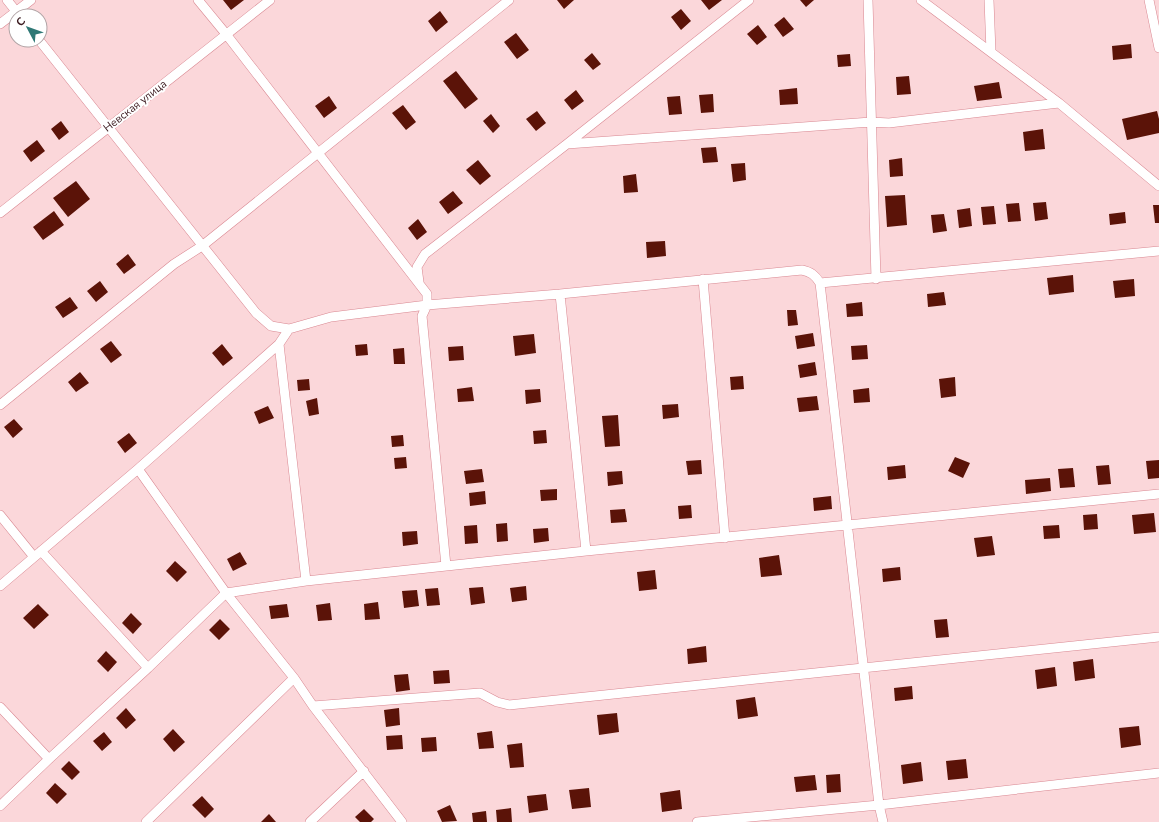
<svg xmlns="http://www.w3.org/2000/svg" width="1159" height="822" font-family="'Nunito Sans',sans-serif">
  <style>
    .building { fill: #5b1308 }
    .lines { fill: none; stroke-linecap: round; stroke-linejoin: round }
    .minor-casing { stroke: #d98791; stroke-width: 10 }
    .minor { stroke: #fff; stroke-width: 9 }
    .labels { text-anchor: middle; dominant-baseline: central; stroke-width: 4; stroke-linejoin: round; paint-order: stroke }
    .street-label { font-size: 11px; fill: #3c1b20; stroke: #fff }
  </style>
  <rect width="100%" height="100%" fill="#fbd7da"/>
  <path class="building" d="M 223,0 L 244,0 L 231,10 Z
    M 557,0 L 574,0 L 564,9 Z
    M 701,0 L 722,0 L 709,10 Z
    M 800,0 L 814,0 L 806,7 Z
    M 681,9 L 691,21 L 681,30 L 671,17 Z
    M 440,11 L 448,22 L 436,32 L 428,21 Z
    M 784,17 L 794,29 L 783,37 L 774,25 Z
    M 758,25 L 767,37 L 757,45 L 747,34 Z
    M 516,33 L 529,50 L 517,59 L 504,42 Z
    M 1131,44 L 1132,58 L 1113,60 L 1112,46 Z
    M 592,53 L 601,64 L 593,70 L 584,60 Z
    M 850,54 L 851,66 L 838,67 L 837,55 Z
    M 456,71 L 478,99 L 465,109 L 443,81 Z
    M 909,76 L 911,94 L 897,95 L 896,77 Z
    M 999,82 L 1002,98 L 977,101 L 974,86 Z
    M 797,88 L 798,104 L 780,105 L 779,90 Z
    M 576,90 L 584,101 L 572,110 L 564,100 Z
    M 713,94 L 714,112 L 701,113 L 699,95 Z
    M 329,96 L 337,108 L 324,118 L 315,106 Z
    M 680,96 L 682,114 L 669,115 L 667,97 Z
    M 403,105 L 416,122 L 406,130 L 392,113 Z
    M 537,111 L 546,123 L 536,131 L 526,119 Z
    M 1157,111 L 1159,119 L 1159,133 L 1127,140 L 1122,119 Z
    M 491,114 L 500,126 L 493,133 L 483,121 Z
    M 61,121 L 69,132 L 59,140 L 51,129 Z
    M 1043,129 L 1045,149 L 1025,151 L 1023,132 Z
    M 37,140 L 45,151 L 31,162 L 23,151 Z
    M 716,147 L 718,162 L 703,163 L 701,148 Z
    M 902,158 L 903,176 L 890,177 L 889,160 Z
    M 478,160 L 491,176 L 480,185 L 466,170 Z
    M 745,163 L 746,180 L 733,182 L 731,164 Z
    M 636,174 L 638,192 L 624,193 L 623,176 Z
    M 76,181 L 90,199 L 68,217 L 53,198 Z
    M 453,191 L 463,203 L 448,214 L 439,202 Z
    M 905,195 L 907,225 L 887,227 L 885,196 Z
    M 1046,202 L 1048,219 L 1035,221 L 1033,203 Z
    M 1019,203 L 1021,221 L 1008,222 L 1006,204 Z
    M 1153,205 L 1159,205 L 1159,223 L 1155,223 Z
    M 994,206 L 996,224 L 983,225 L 981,207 Z
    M 970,208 L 972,226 L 959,228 L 957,210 Z
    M 54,211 L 64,225 L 43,240 L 33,227 Z
    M 1125,212 L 1126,223 L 1110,225 L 1109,214 Z
    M 944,214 L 947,231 L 933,233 L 931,215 Z
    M 418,219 L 427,232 L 417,240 L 408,228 Z
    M 665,241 L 666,256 L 647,258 L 646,242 Z
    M 128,254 L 136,265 L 124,274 L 116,264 Z
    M 1073,275 L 1074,292 L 1049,295 L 1047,278 Z
    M 1134,279 L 1135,296 L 1115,298 L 1113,281 Z
    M 100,281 L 108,292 L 96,302 L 87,291 Z
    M 944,292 L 946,305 L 928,307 L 927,294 Z
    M 70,297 L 78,308 L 63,318 L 55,307 Z
    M 862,302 L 863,316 L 847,317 L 846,304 Z
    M 787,310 L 796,310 L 798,325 L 788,326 Z
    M 813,333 L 815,346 L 797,349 L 795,336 Z
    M 534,334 L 536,353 L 515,356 L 513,336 Z
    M 111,341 L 122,355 L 111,363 L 100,349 Z
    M 222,344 L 233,358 L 223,366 L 212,353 Z
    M 367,344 L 368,355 L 356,356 L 355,345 Z
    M 867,345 L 868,359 L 852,360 L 851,346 Z
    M 463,346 L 464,360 L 449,361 L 448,347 Z
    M 404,348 L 405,364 L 394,364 L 393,349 Z
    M 815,362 L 817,375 L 800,378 L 798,365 Z
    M 80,372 L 89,383 L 76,392 L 68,382 Z
    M 743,376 L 744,389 L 731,390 L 730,377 Z
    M 955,377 L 956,396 L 941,398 L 939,379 Z
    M 309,379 L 310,390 L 298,391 L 297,380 Z
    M 472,387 L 474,401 L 458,402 L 457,389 Z
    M 869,388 L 870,402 L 854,403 L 853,390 Z
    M 540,389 L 541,402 L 526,404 L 525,390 Z
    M 817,396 L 819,410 L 799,412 L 797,398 Z
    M 317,398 L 319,414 L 309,416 L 306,401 Z
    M 678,404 L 679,417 L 663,419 L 662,405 Z
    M 268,406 L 274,418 L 259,424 L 254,412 Z
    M 618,415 L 620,446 L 605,447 L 602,416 Z
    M 14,419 L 23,429 L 13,438 L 4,427 Z
    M 546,430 L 547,443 L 534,444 L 533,431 Z
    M 129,433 L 137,443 L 125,453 L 117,442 Z
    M 403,435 L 404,446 L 392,447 L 391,436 Z
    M 406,457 L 407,468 L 395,469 L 394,458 Z
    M 955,457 L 970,463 L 963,478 L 948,471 Z
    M 701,460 L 702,474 L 688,475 L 686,461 Z
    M 1159,460 L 1159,478 L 1148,479 L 1146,461 Z
    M 905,465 L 906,478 L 888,480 L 887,467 Z
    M 1109,465 L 1111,484 L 1098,485 L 1096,466 Z
    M 1073,468 L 1075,487 L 1060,488 L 1058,469 Z
    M 482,469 L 484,482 L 466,484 L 464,471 Z
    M 622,471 L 623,484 L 608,486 L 607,472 Z
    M 1050,478 L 1051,491 L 1026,494 L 1025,480 Z
    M 557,489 L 557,500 L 541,501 L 540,490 Z
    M 485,491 L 486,504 L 470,506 L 469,493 Z
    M 831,496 L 832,509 L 814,511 L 813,498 Z
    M 691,505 L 692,518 L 679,519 L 678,506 Z
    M 625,509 L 627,522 L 611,523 L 610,510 Z
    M 1154,513 L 1156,532 L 1134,534 L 1132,515 Z
    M 1097,514 L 1098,529 L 1084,530 L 1083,515 Z
    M 507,523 L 508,541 L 497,542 L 496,524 Z
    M 477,525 L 478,543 L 465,544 L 464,526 Z
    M 1059,525 L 1060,538 L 1044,539 L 1043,526 Z
    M 548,528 L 549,541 L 534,543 L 533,529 Z
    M 417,531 L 418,544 L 403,546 L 402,532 Z
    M 992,536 L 995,555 L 977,557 L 974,538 Z
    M 240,552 L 247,564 L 233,571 L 227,559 Z
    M 779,555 L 782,575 L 761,577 L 759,558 Z
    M 175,561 L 187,572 L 177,582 L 166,571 Z
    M 900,567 L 901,580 L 883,582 L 882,569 Z
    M 655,570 L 657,589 L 639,591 L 637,572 Z
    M 526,586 L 527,600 L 512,602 L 510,588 Z
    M 483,587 L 485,603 L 471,605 L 469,588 Z
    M 438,588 L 440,605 L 427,606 L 425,589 Z
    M 417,590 L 419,606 L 404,608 L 402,591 Z
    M 378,602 L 380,619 L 365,620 L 364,604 Z
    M 330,603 L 332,620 L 318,621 L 316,605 Z
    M 38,604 L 49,615 L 34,629 L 23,618 Z
    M 287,604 L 289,617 L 271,619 L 269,606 Z
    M 131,613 L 142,624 L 133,634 L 122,623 Z
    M 220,619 L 230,629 L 219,640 L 209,630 Z
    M 947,619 L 949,637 L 936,638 L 934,620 Z
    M 706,646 L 707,662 L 688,664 L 687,649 Z
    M 106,651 L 117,662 L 108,672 L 97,661 Z
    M 1093,659 L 1095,678 L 1075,681 L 1073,662 Z
    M 1055,667 L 1057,686 L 1037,689 L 1035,670 Z
    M 449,670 L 450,683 L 434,684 L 433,671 Z
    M 408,674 L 410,690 L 396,692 L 394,675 Z
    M 912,686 L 913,699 L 895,701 L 894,688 Z
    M 755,697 L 758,716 L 738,719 L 736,700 Z
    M 126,708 L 136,720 L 126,729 L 116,718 Z
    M 399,708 L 400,725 L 386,727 L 384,710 Z
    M 617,713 L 619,732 L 599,735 L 597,715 Z
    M 1139,726 L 1141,745 L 1121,748 L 1119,728 Z
    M 173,729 L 185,742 L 174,752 L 163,739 Z
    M 492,731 L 494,748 L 479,749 L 477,733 Z
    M 104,732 L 112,742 L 102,751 L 93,741 Z
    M 402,735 L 403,749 L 387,750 L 386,736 Z
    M 436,737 L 437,751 L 422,752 L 421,738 Z
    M 522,743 L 524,767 L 510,768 L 507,745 Z
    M 966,759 L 968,778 L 948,780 L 946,761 Z
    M 69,761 L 80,772 L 72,780 L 61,769 Z
    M 921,762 L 923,781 L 903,784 L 901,765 Z
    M 840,774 L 841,792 L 827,793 L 826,775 Z
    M 815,775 L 817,790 L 796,792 L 794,777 Z
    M 55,783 L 67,794 L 57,804 L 46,793 Z
    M 589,788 L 591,807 L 572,809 L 569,790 Z
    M 680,790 L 682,809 L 662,812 L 660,793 Z
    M 546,794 L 548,810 L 529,813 L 527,796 Z
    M 202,796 L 214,809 L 205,818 L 192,805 Z
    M 450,805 L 457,821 L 442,822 L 437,811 Z
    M 511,808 L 512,822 L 497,822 L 496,810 Z
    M 364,809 L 374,819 L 371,822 L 360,822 L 355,817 Z
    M 486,811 L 487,822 L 473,822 L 472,813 Z
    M 269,814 L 276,822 L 261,822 Z"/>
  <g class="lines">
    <defs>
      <path id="minor" d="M 7,0 L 19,15
        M 198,0 L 226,34 L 427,294 L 427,305 L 422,316 L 446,566
        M 868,0 L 876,279
        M 921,0 L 1059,103 L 1159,186
        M 989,0 L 991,52
        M 1149,0 L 1159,48
        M 0,24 L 31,0
        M 39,40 L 256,313 L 271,326 L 289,329
        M 567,144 L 871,122 L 889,123 L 1059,103
        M 0,213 L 270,0
        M 703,279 L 725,538
        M 419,282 L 417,267 L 425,254 L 567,144 L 749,0
        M 820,283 L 1159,251
        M 560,294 L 586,551
        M 279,344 L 306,581
        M 0,405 L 174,264 L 202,246 L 509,0
        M 138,469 L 226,593 L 294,678 L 313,706 L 402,822
        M 0,515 L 34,557
        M 41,551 L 148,668
        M 0,586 L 138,469 L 279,344 L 289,329 L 331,317 L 427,305 L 560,294 L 802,270 C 811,272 815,275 820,283 L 879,805 L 883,822
        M 313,706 L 480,693 L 497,702 L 509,705 L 1159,637
        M 0,707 L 49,759
        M 0,806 L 49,759 L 148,668 L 226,593 L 306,581 L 586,551 L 1159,494
        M 146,822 L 294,678
        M 310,822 L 364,771
        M 697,822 L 879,805 L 1159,773"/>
    </defs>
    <use href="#minor" class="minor-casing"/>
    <use href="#minor" class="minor"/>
  </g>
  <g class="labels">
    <g class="street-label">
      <text transform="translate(135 106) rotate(-38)">Невская улица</text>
    </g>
  </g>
  <g transform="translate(28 28) rotate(311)"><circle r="19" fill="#ffffff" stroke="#b1a4a6"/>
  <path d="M0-3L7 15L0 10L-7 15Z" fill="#2f7875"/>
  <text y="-6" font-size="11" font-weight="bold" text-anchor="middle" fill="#3c1b20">С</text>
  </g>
</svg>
